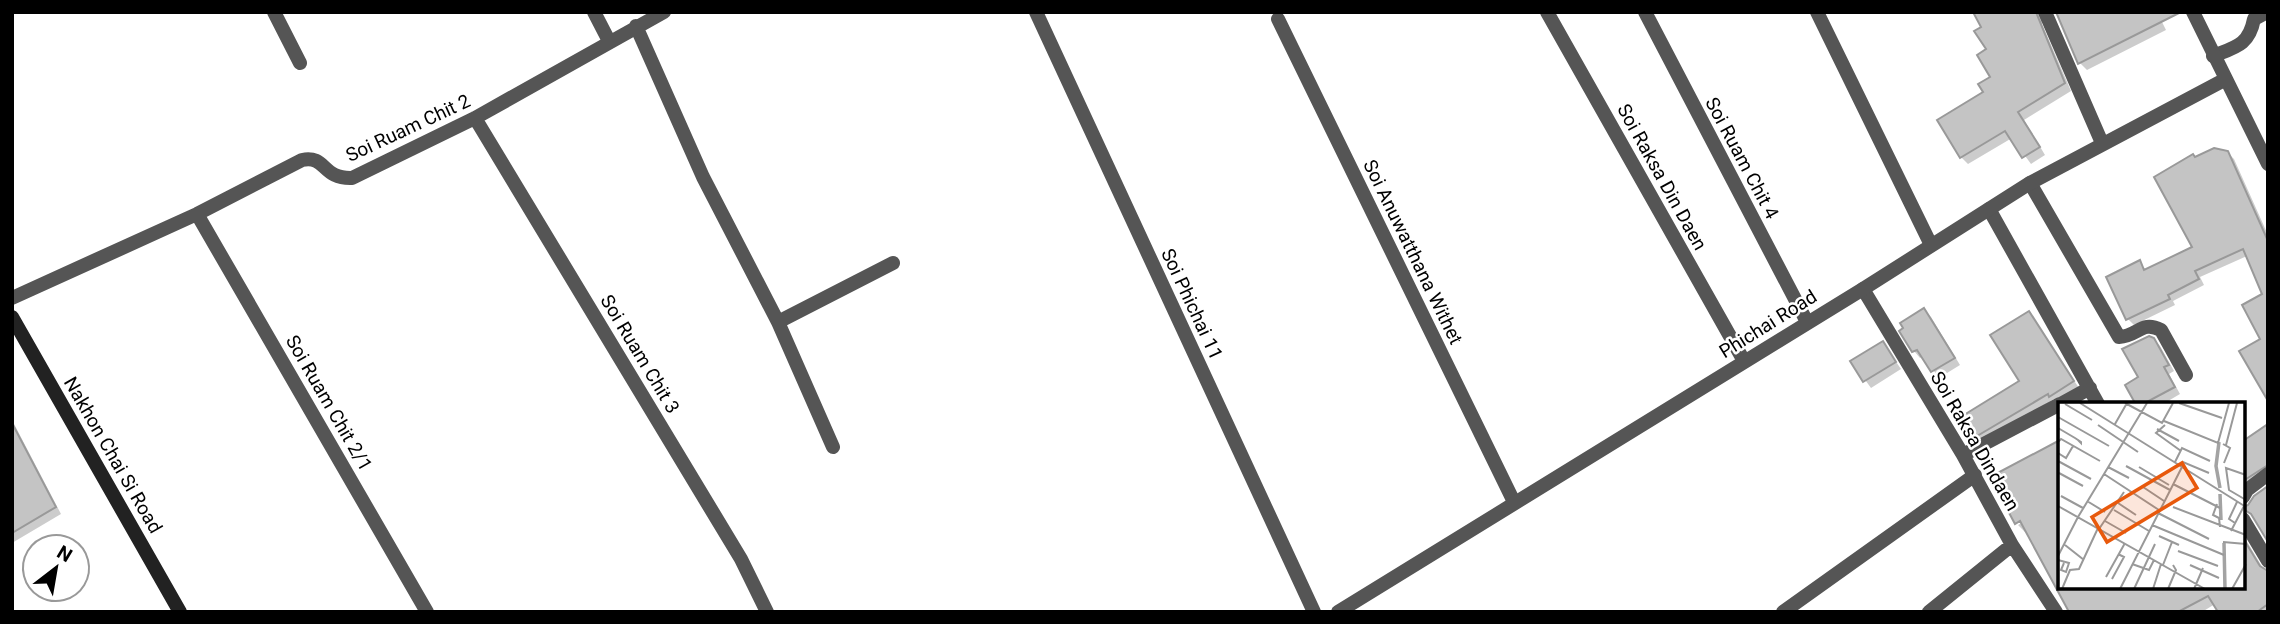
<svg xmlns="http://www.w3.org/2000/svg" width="2280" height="624" font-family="Roboto,sans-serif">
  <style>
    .shadow { fill: #0003 }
    .building { fill: #c4c4c4; stroke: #999; stroke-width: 2 }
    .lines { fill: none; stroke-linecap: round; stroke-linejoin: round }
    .service { stroke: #555; stroke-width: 14 }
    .minor { stroke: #555; stroke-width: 14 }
    .tertiary { stroke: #555; stroke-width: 14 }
    .secondary { stroke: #222; stroke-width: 14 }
    .labels { text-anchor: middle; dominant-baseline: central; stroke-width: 5; stroke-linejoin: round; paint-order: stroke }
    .street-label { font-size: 19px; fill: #000; stroke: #fff }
    .inset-river { fill: none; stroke: #a3a3a3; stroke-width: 3.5 }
    .inset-road { fill: none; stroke: #999; stroke-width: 2 }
    .view { fill: #e8590c; fill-opacity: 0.15; stroke: #e8590c; stroke-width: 3.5 }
    .inset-edge { fill: none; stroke: #000; stroke-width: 3.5 }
  </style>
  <rect width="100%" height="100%" fill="#fff"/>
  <path class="shadow" d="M 1984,12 L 2045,12 L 2042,24 L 2071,91 L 2024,120 L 2045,155 L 2031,164 L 2012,138 L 1968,164 L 1961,157 L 1993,77 L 1984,27 Z
    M 2057,12 L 2157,12 L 2166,30 L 2087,70 L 2080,63 Z
    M 2227,152 L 2234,159 L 2268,235 L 2268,398 L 2263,340 L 2265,294 L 2247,256 L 2200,277 L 2204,285 L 2173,301 L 2175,305 L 2134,325 L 2128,319 L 2140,263 L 2147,271 L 2195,248 L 2195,159 Z
    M 1924,311 L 1931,317 L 1960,365 L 1939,378 L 1923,356 L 1920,358 L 1914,351 Z
    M 2029,313 L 2079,388 L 2057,401 L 2054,399 L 1980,444 L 1962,418 L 2021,382 Z
    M 2153,339 L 2160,346 L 2174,371 L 2169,374 L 2180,394 L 2163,404 L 2137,404 L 2127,386 L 2141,378 Z
    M 1883,343 L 1901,369 L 1871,388 L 1852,362 Z
    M 12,420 L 61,514 L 12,543 Z
    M 2268,429 L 2268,477 L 2243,502 L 2243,443 Z
    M 2060,442 L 2060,587 L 2243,587 L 2243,535 L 2264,570 L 2268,572 L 2268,612 L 2220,612 L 2215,604 L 2202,612 L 2071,612 L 2027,530 L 2025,532 L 2018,525 L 2029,519 L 2017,523 L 1992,478 Z"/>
  <path class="building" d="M 1973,12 L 2036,12 L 2065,83 L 2018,112 L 2040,147 L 2022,158 L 2005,131 L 1960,158 L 1937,120 L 1983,92 L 1978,84 L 1990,77 L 1977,55 L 1986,49 L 1974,31 L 1981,27 Z
    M 2056,12 L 2181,12 L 2078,64 Z
    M 2214,148 L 2228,151 L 2268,241 L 2268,401 L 2239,351 L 2260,339 L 2242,305 L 2262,294 L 2243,249 L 2195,271 L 2199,279 L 2168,295 L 2170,299 L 2126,320 L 2106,277 L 2140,260 L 2144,270 L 2192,247 L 2154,177 L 2193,154 L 2195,157 Z
    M 1924,308 L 1955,358 L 1931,372 L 1917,350 L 1912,352 L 1899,331 L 1903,328 L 1900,323 Z
    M 2029,311 L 2074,381 L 2049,397 L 2048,394 L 1972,439 L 1959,418 L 2019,381 L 1990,335 Z
    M 2149,336 L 2154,338 L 2169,365 L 2164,367 L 2175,387 L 2145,403 L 2135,403 L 2125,385 L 2138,377 L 2122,349 Z
    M 1883,341 L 1896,362 L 1863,382 L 1850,361 Z
    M 12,423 L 56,507 L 12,533 Z
    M 2268,424 L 2268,465 L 2243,481 L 2243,441 Z
    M 2060,440 L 2060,587 L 2243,587 L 2243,538 L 2260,566 L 2268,571 L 2268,604 L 2257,612 L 2218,612 L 2208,596 L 2178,612 L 2069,612 L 2020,521 L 2015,524 L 1990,477 Z
    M 2268,486 L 2268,542 L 2251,514 L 2243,509 L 2243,507 L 2248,505 L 2254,496 Z"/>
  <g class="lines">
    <path class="service" d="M 2213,56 C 2236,47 2249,45 2254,19 L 2267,12
      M 2243,497 L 2247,490 L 2268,474
      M 2243,519 L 2268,561"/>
    <path class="minor" d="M 274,12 L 300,63
      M 594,12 L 609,41
      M 1036,12 L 1314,612
      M 1547,12 L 1744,361
      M 1645,12 L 1807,322
      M 1817,12 L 1931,245
      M 2045,12 L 2102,143
      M 1278,19 L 1514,502
      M 636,26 L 703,177 L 778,322 L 833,447
      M 475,118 L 741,559 L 767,612
      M 2030,183 L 2119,337 C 2139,336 2141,320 2161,330 L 2186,375
      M 1989,209 L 2098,404
      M 197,214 L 427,612
      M 1863,289 L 1963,455 L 2012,545 L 2056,612
      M 12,298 L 197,214 L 302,160 C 327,155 321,179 352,178 L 475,118 L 664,12
      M 778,322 L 893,263
      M 2061,404 L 2090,388
      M 1963,455 L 2060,404
      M 1783,612 L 1975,475
      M 1929,612 L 2012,545"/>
    <path class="tertiary" d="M 2193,12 L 2268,164
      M 1338,612 L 1863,289 L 2030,183 L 2226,79"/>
    <path class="secondary" d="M 12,317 L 180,612"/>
  </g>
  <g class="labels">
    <g class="street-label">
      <text transform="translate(408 128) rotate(-25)">Soi Ruam Chit 2</text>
      <text transform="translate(1742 158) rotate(62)">Soi Ruam Chit 4</text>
      <text transform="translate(1662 177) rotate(61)">Soi Raksa Din Daen</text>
      <text transform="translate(1413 252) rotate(64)">Soi Anuwatthana Withet</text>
      <text transform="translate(1192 304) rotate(65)">Soi Phichai 11</text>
      <text transform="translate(1768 324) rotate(-32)">Phichai Road</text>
      <text transform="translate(640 354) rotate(59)">Soi Ruam Chit 3</text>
      <text transform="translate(329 403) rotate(60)">Soi Ruam Chit 2/1</text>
      <text transform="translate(1975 441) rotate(60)">Soi Raksa Dindaen</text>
      <text transform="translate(113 455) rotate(60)">Nakhon Chai Si Road</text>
    </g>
  </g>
  <g transform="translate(2058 402)">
    <rect width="187" height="187" fill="#fff"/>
    <path class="inset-river" d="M 161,40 L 158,64 L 162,86M 162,92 L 163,118M 166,141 L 167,187"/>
    <path class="inset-road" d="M 22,1 L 188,105M 67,1 L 104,21 L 115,1M 121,1 L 164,16M 7,2 L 34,18M 0,15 L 51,44M 106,19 L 160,41 L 171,1M 57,22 L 69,1M 40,23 L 80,50M 107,23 L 98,31 L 123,49M 0,26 L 17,36 L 23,40 L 23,41 L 20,38M 99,27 L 121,39M 0,40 L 3,37 L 42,59M 165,42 L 172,46 L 166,61M 168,43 L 179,1M 0,51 L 8,56 L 15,44M 0,59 L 33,77M 117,60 L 124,46 L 152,59M 68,64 L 112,88M 50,65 L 71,76M 81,65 L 111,83M 123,65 L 125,60 L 151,71M 1,71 L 25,84M 46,72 L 101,108M 188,73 L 168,66 L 171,88 L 188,98M 115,82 L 162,106M 85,85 L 106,99M 3,94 L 25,106M 29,99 L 47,110M 60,101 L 78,113M 159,102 L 155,113 L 161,116 L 162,125M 0,104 L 147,187M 115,105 L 188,133M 56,108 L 91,129M 100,111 L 151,137M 20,115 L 89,1M 47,119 L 68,131M 177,121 L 171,117 L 179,100M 94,123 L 166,153M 41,127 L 66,90M 173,129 L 186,104M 101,134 L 121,143M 165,140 L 188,142M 7,143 L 26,158M 120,149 L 160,164M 0,154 L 20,115M 0,158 L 11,161 L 8,170 L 3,168 L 6,161M 74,162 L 91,168 L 96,158M 105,163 L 114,140M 132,163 L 161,176M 48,175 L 67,141M 54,177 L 66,155 L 60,152M 4,187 L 12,168 L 21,167 L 40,126M 62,187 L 124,65M 76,187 L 97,142M 95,187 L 103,162M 110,187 L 118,168 L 115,163M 136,187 L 145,166M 174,187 L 188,162"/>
    <path class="view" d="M 124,61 L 139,86 L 49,140 L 34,115 Z"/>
    <rect width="187" height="187" class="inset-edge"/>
  </g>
  <rect width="2280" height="624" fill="none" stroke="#000000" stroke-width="28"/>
  <g transform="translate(56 568) rotate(31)"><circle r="33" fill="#ffffff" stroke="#999999" stroke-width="2"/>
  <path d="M0-5L12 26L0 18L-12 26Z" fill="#000000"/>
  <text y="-10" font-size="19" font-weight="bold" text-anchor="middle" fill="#000000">N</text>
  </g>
</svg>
